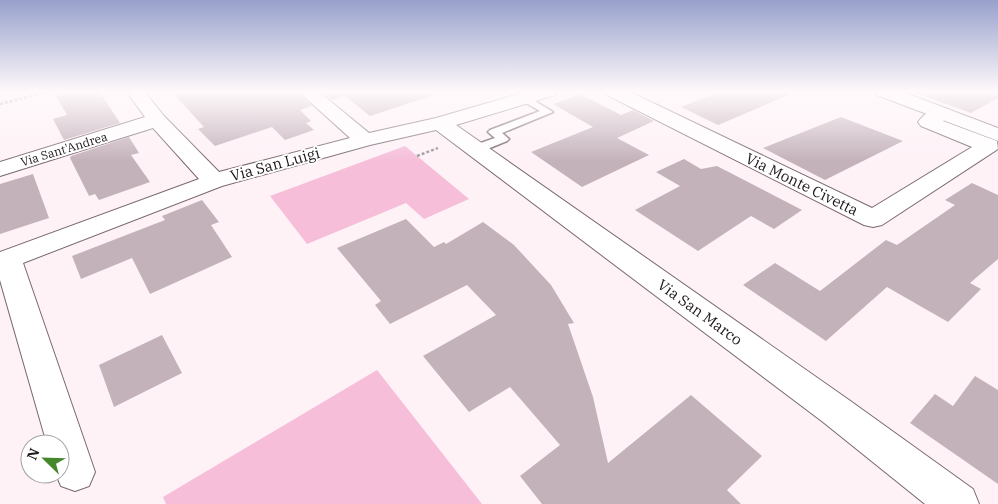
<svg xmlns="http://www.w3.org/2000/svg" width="998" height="504" font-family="'IBM Plex Serif',serif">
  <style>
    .green { fill: #f6bed9 }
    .building { fill: #c4b2bb }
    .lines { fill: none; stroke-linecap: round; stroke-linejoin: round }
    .lane-casing { stroke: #796970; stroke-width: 3 }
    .street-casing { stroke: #796970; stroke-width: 2 }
    .secondary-casing { stroke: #796970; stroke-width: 2 }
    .path { stroke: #a0979b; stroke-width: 2.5; stroke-dasharray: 3 2; stroke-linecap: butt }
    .lane { fill: #fff; fill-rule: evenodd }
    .street { fill: #fff; fill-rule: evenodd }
    .secondary { fill: #fff; fill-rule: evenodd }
    .labels { text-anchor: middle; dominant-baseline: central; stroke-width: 4; stroke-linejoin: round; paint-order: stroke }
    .far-street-label { font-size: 12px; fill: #1e181b; stroke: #fff }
    .street-label { font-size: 15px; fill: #1e181b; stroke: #fff }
  </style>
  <rect width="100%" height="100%" fill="#fef2f7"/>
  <path class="green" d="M 405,146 L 469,199 L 424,219 L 406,203 L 307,244 L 270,196 Z
    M 377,370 L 482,504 L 166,504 L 163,497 Z"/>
  <path class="building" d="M 78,91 L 99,91 L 120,123 L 64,140 L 53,119 L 67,115 L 56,96 Z
    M 171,91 L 296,91 L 312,106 L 300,110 L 311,121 L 306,123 L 314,130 L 285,140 L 272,127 L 215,146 L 198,129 L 204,127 Z
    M 321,91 L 433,91 L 434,95 L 370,116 L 345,96 L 332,100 Z
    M 721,91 L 798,91 L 718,125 L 681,107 Z
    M 917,91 L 998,91 L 998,98 L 971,113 L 916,93 Z
    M 580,94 L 621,115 L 633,110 L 654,121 L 617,138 L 649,155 L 582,187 L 531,152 L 593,127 L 553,104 Z
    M 841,117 L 903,141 L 825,180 L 763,148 Z
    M 129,137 L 139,153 L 131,155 L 150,182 L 99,200 L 95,194 L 89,196 L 70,158 L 71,156 Z
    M 684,159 L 701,169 L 717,166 L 802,210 L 774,229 L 751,216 L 698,251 L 635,210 L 680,186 L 656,172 Z
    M 33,174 L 49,218 L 0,234 L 0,184 Z
    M 972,183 L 998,195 L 998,259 L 970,283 L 981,289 L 948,322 L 887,287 L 826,341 L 743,285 L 775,263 L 820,291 L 886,240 L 897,245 L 955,205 L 945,200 Z
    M 202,200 L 219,222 L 211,225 L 232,257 L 150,294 L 132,258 L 81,279 L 72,256 L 165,220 L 162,216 Z
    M 406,219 L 434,247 L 444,242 L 446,244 L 483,222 L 514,245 L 551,285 L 574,323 L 568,324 L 593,397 L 608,463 L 691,395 L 762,456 L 727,490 L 741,504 L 542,504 L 520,476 L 560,445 L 510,387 L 469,412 L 423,356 L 496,315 L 467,285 L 390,324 L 375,305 L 381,301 L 337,248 Z
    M 162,335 L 182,373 L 114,407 L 99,365 Z
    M 975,376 L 998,390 L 998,484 L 910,423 L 935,394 L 953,406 Z"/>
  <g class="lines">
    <defs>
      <path id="lane" d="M 525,95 L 553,112 L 502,133 L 509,139 L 507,141 L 480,152 L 472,152 L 472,146 L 495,138 L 488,132 L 490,130 L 540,111 L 521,100 L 520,98 Z"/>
      <path id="street" d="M 126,91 L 144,91 L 164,116 L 219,172 L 350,138 L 298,91 L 318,91 L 369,133 L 436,118 L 529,91 L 557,91 L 555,95 L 456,125 L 849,400 L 973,489 L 979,504 L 925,504 L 823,422 L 436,130 L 370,145 L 222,186 L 23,263 L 95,472 L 89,486 L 75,491 L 61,486 L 56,474 L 60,474 L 60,444 L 47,444 L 0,280 L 0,252 L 199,179 L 153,128 L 0,176 L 0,162 L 145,117 Z
        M 605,91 L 628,91 L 872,208 L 972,147 L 921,126 L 918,122 C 925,112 937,106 949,109 L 952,113 L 943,121 L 997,141 L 998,149 L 882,225 L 873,227 L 864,225 L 607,95 Z"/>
      <path id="secondary" d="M 875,91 L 900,91 L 998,128 L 998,141 L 877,95 Z"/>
    </defs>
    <use href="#lane" class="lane-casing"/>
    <use href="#street" class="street-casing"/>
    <use href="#secondary" class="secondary-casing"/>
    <path class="path" d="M 0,104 L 50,91
      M 417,156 L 438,148"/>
    <use href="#lane" class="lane"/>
    <use href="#street" class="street"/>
    <use href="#secondary" class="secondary"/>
  </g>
  <linearGradient id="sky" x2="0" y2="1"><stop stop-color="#98a1cc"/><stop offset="0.57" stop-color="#fff9fb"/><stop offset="1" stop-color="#fff9fb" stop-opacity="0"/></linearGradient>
  <rect width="998" height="161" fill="url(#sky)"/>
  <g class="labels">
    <g class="far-street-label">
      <text transform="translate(64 149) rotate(-17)">Via Sant'Andrea</text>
    </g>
    <g class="street-label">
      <text transform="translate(275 164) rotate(-15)">Via San Luigi</text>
      <text transform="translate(802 184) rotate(26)">Via Monte Civetta</text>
      <text transform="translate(700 312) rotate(36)">Via San Marco</text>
    </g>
  </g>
  <g transform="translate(45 459) rotate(293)"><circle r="24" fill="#ffffff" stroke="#a5a3a4"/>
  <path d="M0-4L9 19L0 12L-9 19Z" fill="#44882b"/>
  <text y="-8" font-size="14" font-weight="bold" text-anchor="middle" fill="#1e181b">N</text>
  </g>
</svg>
